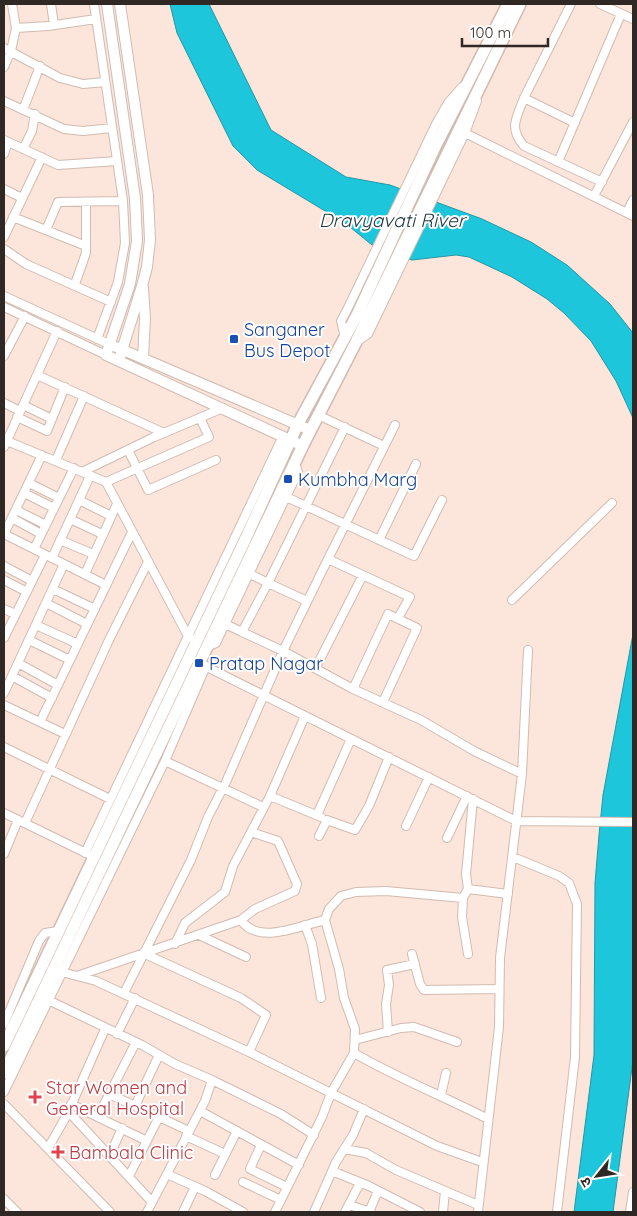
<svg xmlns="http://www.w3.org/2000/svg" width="637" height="1216" font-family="Quicksand,'Noto Sans Devanagari',sans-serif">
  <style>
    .water { fill: #1ec6db; stroke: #2397a4 }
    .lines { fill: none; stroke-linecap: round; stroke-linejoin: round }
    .minor-casing { stroke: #d1bbb1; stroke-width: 10 }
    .major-casing { stroke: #d1bbb1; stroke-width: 12 }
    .highway-casing { stroke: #d1bbb1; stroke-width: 14 }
    .minor { stroke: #fff; stroke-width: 8 }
    .major { stroke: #fff; stroke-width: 10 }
    .highway { stroke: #fff; stroke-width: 11 }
    .transit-dot { fill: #1a4fb4; stroke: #fff; stroke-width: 2 }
    .health-dot { fill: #e0444e; stroke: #fff; stroke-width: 2 }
    .labels { text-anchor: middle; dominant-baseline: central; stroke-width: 4; stroke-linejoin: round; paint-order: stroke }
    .transit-label { font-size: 18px; fill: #164399; stroke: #fff; text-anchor: start }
    .health-label { font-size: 18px; fill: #be3a42; stroke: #fff; text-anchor: start }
    .water-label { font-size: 19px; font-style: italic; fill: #223b3f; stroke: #fff }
  </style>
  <rect width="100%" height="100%" fill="#fce5db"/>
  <path class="water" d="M 170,4 L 209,4 L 271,130 L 346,177 L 390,185 L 482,219 L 531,242 L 567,265 L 610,304 L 633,333 L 633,418 L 616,381 L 591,341 L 564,313 L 547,299 L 512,277 L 469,257 L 456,255 L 412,260 L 377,249 L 345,223 L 257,170 L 233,146 L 177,33 Z
    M 633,634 L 633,1060 L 613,1212 L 574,1212 L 594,1055 L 595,883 L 599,835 L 603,795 Z"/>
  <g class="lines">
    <defs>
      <path id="minor" d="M 12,4 L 16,28 L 48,26 L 96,19
        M 51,4 L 54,25
        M 94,4 L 123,201 L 125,243 L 118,282 L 97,339
        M 600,4 L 633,19
        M 4,48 L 60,78 L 83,84 L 105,82
        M 4,67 L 11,51 L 16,28
        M 524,98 L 571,4
        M 4,101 L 64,129 L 83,131 L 112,128
        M 23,110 L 40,66
        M 575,123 L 524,98 C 517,117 508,128 524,146 L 602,182
        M 465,133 L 633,216
        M 4,140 L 58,165 L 117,161
        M 23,149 L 32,131 L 35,114
        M 4,154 L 8,142
        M 558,162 L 621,14
        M 4,189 L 22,198
        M 594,196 L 633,122
        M 627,212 L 633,200
        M 13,217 L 86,246
        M 46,230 L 58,202 L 123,201
        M 4,237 L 42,157
        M 4,249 L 26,264 L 111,302
        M 75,284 L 86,253 L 86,202
        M 4,296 L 111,345
        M 4,307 L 106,355
        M 345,337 L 341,321 L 347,310 L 436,124 L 448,103 L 462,87
        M 358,341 L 368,334 L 465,133 L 477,101
        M 4,356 L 25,316
        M 37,375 L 164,433
        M 4,403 L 20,411
        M 23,405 L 52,419
        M 318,415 L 384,446
        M 17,417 L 47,431 L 65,387
        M 395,425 L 328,559 L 410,597 L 398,618
        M 7,441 L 106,482 L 188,636 L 191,638
        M 4,447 L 57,331
        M 128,450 L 148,490 L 216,460
        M 56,460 L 84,396
        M 82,472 L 152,438 L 223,408
        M 106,482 L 209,437 L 200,418
        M 29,483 L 59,498
        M 24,493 L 54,508
        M 282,495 L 414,556 L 442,500
        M 79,500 L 90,476
        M 16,510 L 46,525
        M 12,518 L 41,534
        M 70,519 L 102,534
        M 4,534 L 106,585
        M 4,534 L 42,455
        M 60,540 L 93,554
        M 379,540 L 416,464
        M 34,549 L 74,468
        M 52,558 L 79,500 L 111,516
        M 328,559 L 283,651 L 353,689 L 421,720 L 474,751 L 522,774
        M 4,566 L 32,581
        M 85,574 L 117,504
        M 4,580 L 27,592
        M 53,589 L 95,609
        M 512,600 L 612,503
        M 307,601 L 268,583 L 345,427
        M 46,603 L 87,624
        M 4,609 L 15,614
        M 221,622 L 242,632
        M 36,625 L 78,644
        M 4,638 L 45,555
        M 29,640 L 70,660
        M 206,647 L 216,643 L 225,624 L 298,472 L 295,463
        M 18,663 L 58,685
        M 201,664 L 516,821 L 633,822
        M 316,667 L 363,575
        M 12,676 L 52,698
        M 353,689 L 388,614 L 417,628 L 383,702
        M 4,693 L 64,564
        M 4,705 L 65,734
        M 40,722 L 132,532
        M 4,747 L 110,799
        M 165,761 L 263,807
        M 270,796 L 321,817
        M 4,813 L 88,854
        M 317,815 L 351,739
        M 25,823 L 109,640 L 148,562
        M 406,826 L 429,777
        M 319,836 L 327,820 L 355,830 L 369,806 L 389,757
        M 447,838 L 467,796
        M 85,853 L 283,436
        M 4,854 L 18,820
        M 513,857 L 559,876 L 569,883 L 577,904 L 575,1057 L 557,1212
        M 468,889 L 466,874 L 473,799
        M 463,898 L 462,917 L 468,954
        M 241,920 C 258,946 301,925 325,920
        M 305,925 L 312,944 L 321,998
        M 199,935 L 246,957
        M 175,944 L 185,923 L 225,892 L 233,866 L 270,796 L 305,716
        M 143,953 L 241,998 L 266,1015 L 249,1052
        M 412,954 L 420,984 L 424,990 L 499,989
        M 58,971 L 96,981 L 249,1052 L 437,1146 L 482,1162
        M 77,976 L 241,920 L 255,909 L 295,891 L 297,884 L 278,841 L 251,832
        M 124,993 L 191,860 L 208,817 L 226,782 L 283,651 L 242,632 L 268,583 L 244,571
        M 46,999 L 142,1045 L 175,1064 L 212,1080 L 205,1101 L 147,1212
        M 4,1024 L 39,941 L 45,933 L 58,931
        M 388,1032 L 386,1004 L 389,985 L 387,970 L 415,964
        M 117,1034 L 135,998
        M 355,1040 L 401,1028 L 414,1027 L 457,1042
        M 354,1053 L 355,1029 L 344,998 L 339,969 L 325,920 L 329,909 L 341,896 L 356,892 L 386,891 L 463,898 L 468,889 L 508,894
        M 212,1080 L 281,1114 L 314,1135
        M 4,1092 L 165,761 L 206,666
        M 109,1094 L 159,1117 L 129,1176
        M 441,1095 L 446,1073
        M 4,1104 L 110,1212
        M 71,1104 L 147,1141
        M 135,1106 L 159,1055
        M 68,1111 L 152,1202
        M 200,1111 L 299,1165
        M 98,1116 L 136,1042
        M 159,1117 L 189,1131
        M 186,1136 L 225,1154
        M 261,1145 L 250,1169 L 287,1187
        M 48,1148 L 67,1115 L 105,1029
        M 344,1149 L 366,1153 L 396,1170 L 478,1205
        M 110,1155 L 122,1128
        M 332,1171 L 369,1186 L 420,1212
        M 167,1174 L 205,1191 L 243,1212
        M 215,1175 L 237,1131
        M 243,1182 L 281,1200
        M 4,1199 L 17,1212
        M 349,1205 L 371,1212
        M 183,1212 L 195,1187
        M 275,1212 L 322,1117 L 331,1093 L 354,1053 C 397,1078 443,1096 488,1119
        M 314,1212 L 336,1162 L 353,1135 L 364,1109
        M 345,1212 L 360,1183
        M 369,1212 L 378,1191
        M 443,1212 L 445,1191
        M 478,1212 L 499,1027 L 500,958 L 522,774 L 528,650
        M 630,1212 L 633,1192"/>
      <path id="major" d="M 107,4 L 135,198 L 137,241 L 130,284 L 106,355 L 303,446
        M 143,287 L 145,318 L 143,358
        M 116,347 L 310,430
        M 119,360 L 142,286 L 147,267 L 150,240 L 148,195 L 120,4"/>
      <path id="highway" d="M 4,1046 L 244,542 L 298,424 L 357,315 L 436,145 L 508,4
        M 4,1073 L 305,441 L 356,342 L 520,4"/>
    </defs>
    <use href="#minor" class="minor-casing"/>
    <use href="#major" class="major-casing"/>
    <use href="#highway" class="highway-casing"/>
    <use href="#minor" class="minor"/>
    <use href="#major" class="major"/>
    <use href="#highway" class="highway"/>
  </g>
  <g class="transit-dot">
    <rect x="229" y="334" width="10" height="10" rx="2.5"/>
    <rect x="283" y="474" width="10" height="10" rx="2.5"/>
    <rect x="194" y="658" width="10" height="10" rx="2.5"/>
  </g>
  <g class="health-dot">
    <path d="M32.5 1089.5h5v5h5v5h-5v5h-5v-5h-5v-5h5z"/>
    <path d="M55.5 1144.5h5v5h5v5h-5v5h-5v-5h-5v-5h5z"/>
  </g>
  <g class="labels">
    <g class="transit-label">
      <text x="244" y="329">Sanganer<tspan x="244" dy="21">Bus Depot</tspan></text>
      <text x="298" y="479">Kumbha Marg</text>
      <text x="209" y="663">Pratap Nagar</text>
    </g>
    <g class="health-label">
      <text x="46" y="1087">Star Women and<tspan x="46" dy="21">General Hospital</tspan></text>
      <text x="69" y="1152">Bambala Clinic</text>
    </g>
    <g class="water-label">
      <text x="392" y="220">Dravyavati River</text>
    </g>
  </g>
  <rect width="637" height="1216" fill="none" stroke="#302824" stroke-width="10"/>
  <g transform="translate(597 1176) rotate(240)" stroke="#ffffff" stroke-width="4" paint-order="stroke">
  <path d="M0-4L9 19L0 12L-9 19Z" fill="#302824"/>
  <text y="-8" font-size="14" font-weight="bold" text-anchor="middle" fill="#302824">उ</text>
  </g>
  <path d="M462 38v8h86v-8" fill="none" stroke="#302824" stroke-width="2.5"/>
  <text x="470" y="38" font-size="15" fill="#302824" stroke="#ffffff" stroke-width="4" paint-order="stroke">100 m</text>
</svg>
